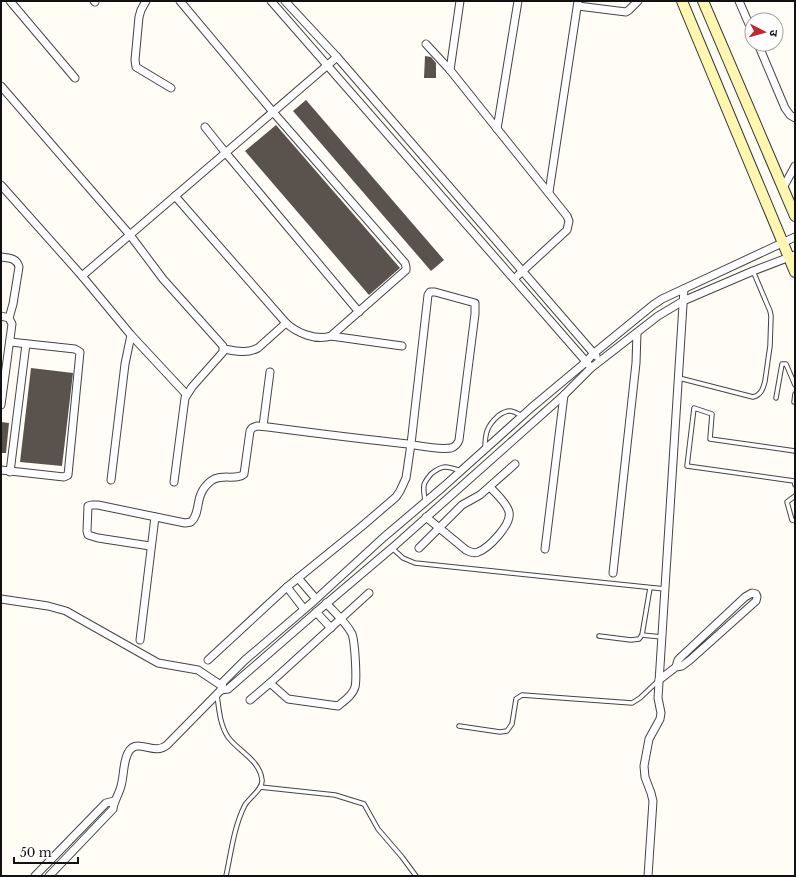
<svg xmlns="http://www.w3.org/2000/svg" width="796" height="877" font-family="'Libre Baskerville','Noto Sans Devanagari',serif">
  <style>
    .building { fill: #5a524d }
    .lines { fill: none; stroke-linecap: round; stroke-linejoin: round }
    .lane-casing { stroke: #444; stroke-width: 5.5 }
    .street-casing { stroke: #444; stroke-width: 9 }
    .secondary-casing { stroke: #333; stroke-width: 12 }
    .lane { stroke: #fff; stroke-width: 3.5 }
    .street { stroke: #fff; stroke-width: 7 }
    .secondary { stroke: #fff6b0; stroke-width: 10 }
  </style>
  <rect width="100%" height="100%" fill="#fffdf5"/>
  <g class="building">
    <path d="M425 56 431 57 436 63V78H424Z"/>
    <path d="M306 100 444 260 431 271 293 111Z"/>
    <path d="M276 125 400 268 369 295 245 151Z"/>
    <path d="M31 368 73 373 62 466 20 462Z"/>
    <path d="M1 422 9 423 6 453H1Z"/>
  </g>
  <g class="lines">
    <g class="lane-casing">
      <g id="lane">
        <path d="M679 378 753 397C761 395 763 389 765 381L770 346 771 316 770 311 753 271"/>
        <path d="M776 398 782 364H786L795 385"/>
        <path d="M794 402 795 394"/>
        <path d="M485 448C485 433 487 426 498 416 502 413 505 411 510 411 514 411 518 414 522 416"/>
        <path d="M795 451 710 439 712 414 694 408 687 466 794 481 795 485"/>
        <path d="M795 496 787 502 792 520 795 521"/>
        <path d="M425 502C425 497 423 491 424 485 425 481 428 478 431 474 443 464 447 466 461 471"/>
        <path d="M392 548 403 558 415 563 665 589"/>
        <path d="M650 588 642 635 662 637"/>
        <path d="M599 636 631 640 639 639 642 635"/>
        <path d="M217 695C219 710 220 725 228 737 238 751 260 760 262 780 263 789 250 797 245 805 234 826 231 853 226 876"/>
        <path d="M459 726 500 732 507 731 512 724 516 699 522 695 632 703 640 698 658 681"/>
        <path d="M260 787 335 795 364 804 378 829 402 857 416 876"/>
      </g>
    </g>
    <g class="street-casing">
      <g id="street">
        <path d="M10 1 75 78"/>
        <path d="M94 1 95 2"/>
        <path d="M146 1 141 10 139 17 135 60 136 67 171 88"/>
        <path d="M271 1 589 365"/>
        <path d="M285 1 337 57 596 356"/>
        <path d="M739 1 752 31"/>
        <path d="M578 6 626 12 629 10 638 1"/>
        <path d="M426 44 450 70 567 216 569 221 567 230 514 279"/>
        <path d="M758 44 785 108 790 115 795 118"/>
        <path d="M450 70 460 1"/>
        <path d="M1 86 130 235 163 279 223 346V352L192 387 185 398 174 482"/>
        <path d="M205 127 225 152 359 312"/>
        <path d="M497 129 518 1"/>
        <path d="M1 185 82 276 131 335 186 394"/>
        <path d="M783 188 795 166"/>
        <path d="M549 192 578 1"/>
        <path d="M175 196 286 323C297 333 316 341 331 336L406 270V267L405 263 273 112 180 1"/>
        <path d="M1 257C9 258 17 258 19 267L13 304 9 318"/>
        <path d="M82 276 337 57"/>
        <path d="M1 316 9 318 12 324 1 405"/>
        <path d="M331 336 402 346"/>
        <path d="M224 349C235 351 247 354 258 348L286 323"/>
        <path d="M263 426 270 372"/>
        <path d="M1 470 64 477 68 475 80 352 75 349 10 342"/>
        <path d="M10 472 26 344"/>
        <path d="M111 480 125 364 131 335"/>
        <path d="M426 517 466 550C470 552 474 554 478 552 489 548 512 524 509 512 507 503 496 494 490 487"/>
        <path d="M150 546 98 538 88 535 87 531 88 506 92 505H98L185 523 191 522C202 512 193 495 211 481 221 473 237 481 244 474L250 431 252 428 257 426 268 427C314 433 361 439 408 444 421 446 438 450 451 448 455 447 458 443 459 440L475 314V303L435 292H430L428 295 411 444 406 478 400 491 396 497 361 527 287 587 208 660"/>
        <path d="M419 548 462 505 480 495 515 464"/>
        <path d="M545 549 564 395"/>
        <path d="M613 573 636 363 637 333"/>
        <path d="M298 578 316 599"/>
        <path d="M287 587 304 609"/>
        <path d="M1 599 48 606 66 611 158 663 198 670 222 686"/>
        <path d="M316 612 331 628"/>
        <path d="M140 640 155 517"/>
        <path d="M659 680 676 667 682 666 690 660 756 601 757 597 756 594 752 593 745 597 682 656 678 660 676 667"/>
        <path d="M270 683 288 699 338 706C344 701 353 695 355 687 357 679 355 642 352 634 346 622 335 613 326 603"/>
        <path d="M221 690 228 689 320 609 392 548 564 395 591 368 658 316 683 301 753 271 795 255"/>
        <path d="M250 700 270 683 369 593"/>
        <path d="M35 876 106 803 114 801"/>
        <path d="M49 876 113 809C114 801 119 794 121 786 124 776 123 762 128 753 130 749 133 746 138 746 148 746 157 753 167 745L221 690 223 682 245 660 314 601 384 537 443 487 531 408 586 362 593 354 653 305 662 299 795 237"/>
        <path d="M648 876 653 801 651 793 645 777 644 766 649 739 660 719 661 713 658 698 684 289"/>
      </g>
    </g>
    <g class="secondary-casing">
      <g id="secondary">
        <path d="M682 1 795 272"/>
        <path d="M703 1 795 216"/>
      </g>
    </g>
    <use href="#lane" class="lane"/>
    <use href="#street" class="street"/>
    <use href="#secondary" class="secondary"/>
  </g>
  <rect width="796" height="877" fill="none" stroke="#111111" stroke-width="4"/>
  <g transform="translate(764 32) rotate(96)"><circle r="19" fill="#ffffff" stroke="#a0a0a0"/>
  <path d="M0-3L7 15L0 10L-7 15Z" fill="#c4262e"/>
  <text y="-6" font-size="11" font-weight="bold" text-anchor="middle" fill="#111111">उ</text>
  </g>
  <path d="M14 857v6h64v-6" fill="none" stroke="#111111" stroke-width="2"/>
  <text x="20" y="857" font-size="12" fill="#111111" stroke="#ffffff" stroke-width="3" paint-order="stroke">50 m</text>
</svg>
